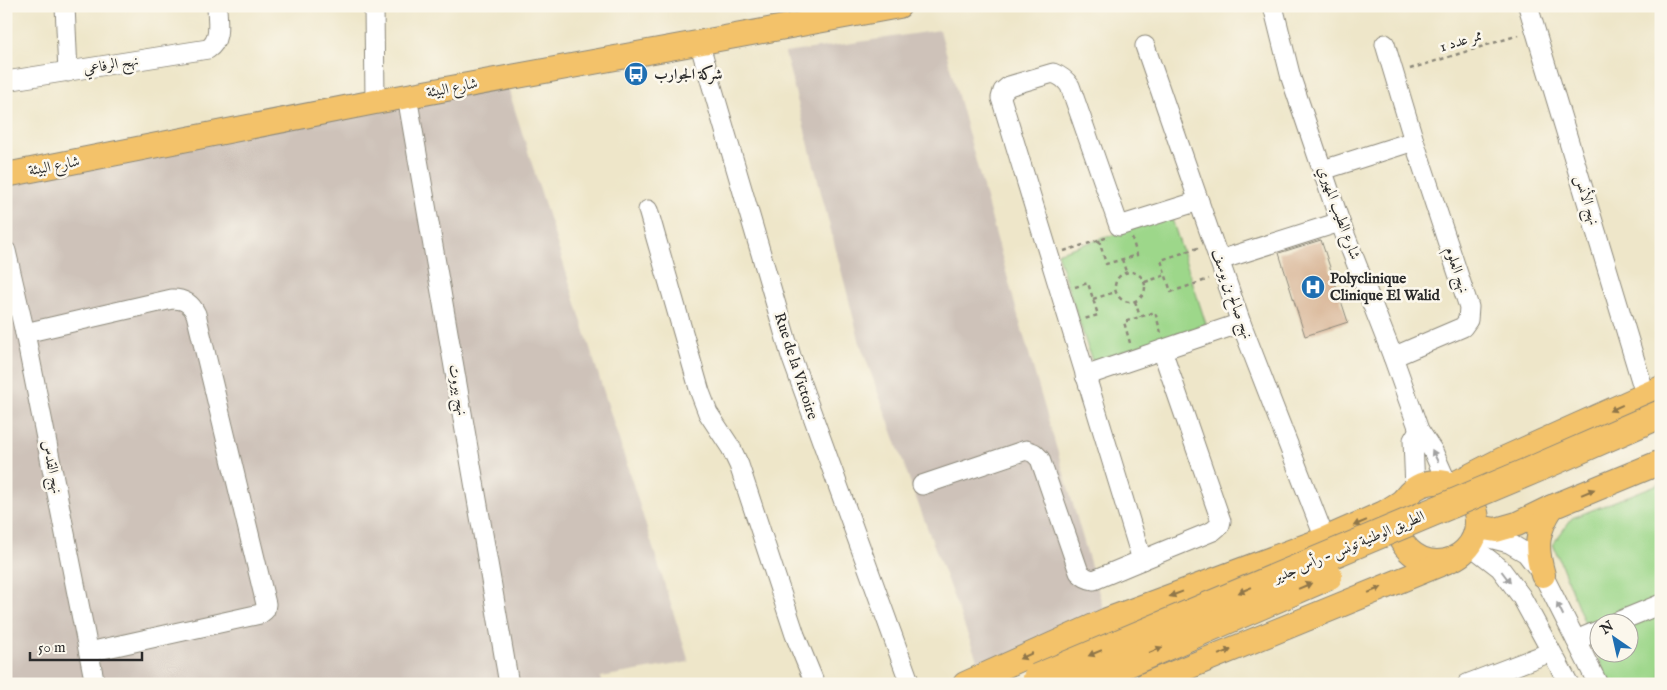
<svg xmlns="http://www.w3.org/2000/svg" width="1667" height="690" font-family="'IM FELL English',Amiri,serif">
  <style>
    .industrial { fill: #cec2b9 }
    .green { fill: #9dd78a; stroke: #64815a; fill-rule: evenodd }
    .building { fill: #d7b293 }
    .lines { fill: none; stroke-linecap: round; stroke-linejoin: round }
    .minor-casing { stroke: #8c887a; stroke-width: 21 }
    .major-casing { stroke: #8c887a; stroke-width: 26 }
    .path { stroke: #8c887a; stroke-width: 2.5; stroke-dasharray: 4 4; stroke-linecap: butt }
    .minor { stroke: #fff; stroke-width: 19 }
    .major { stroke: #f3c26a; stroke-width: 24 }
    .highway-bridge-casing { stroke: #8c887a; stroke-width: 30; stroke-linecap: butt }
    .highway-bridge { stroke: #f3c26a; stroke-width: 28 }
    .oneway { fill: #8f764a }
    .oneway2 { fill: #a0a0a0 }
    .labels { text-anchor: middle; dominant-baseline: central; stroke-width: 5; stroke-linejoin: round; paint-order: stroke }
    .street-label { font-size: 15px; fill: #2b2b2b; stroke: #fbf7ec }
    .poi-label { font-size: 15px; font-weight: bold; fill: #2b2b2b; stroke: #fbf7ec; text-anchor: start }
  </style>
  <rect width="100%" height="100%" fill="#fbf7ec"/>
  <filter id="ink" filterUnits="userSpaceOnUse"><feTurbulence type="fractalNoise" baseFrequency=".02" numOctaves="2"/><feDisplacementMap in="SourceGraphic" scale="10" xChannelSelector="R" yChannelSelector="G"/><feConvolveMatrix kernelMatrix="1 2 1 2 8 2 1 2 1" color-interpolation-filters="sRGB"/></filter>
  <filter id="wash" filterUnits="userSpaceOnUse"><feTurbulence type="fractalNoise" baseFrequency=".0096" numOctaves="4" result="noise"/><feDisplacementMap in="SourceGraphic" scale="20" xChannelSelector="R" yChannelSelector="G"/><feGaussianBlur stdDeviation="1.12" result="paint"/><feColorMatrix in="noise" values="0 0 0 0 0 0 0 0 0 0 0 0 0 0 0 0 0 1.4 0 .05"/><feComposite in="paint" operator="in"/></filter>
  <g filter="url(#wash)">
    <rect width="100%" height="100%" fill="#eee6c9"/>
    <g class="industrial">
      <path d="M940 30 1020 323 1105 614 981 670 919 506 860 343 785 53Z"/>
      <path d="M503 72 689 662 601 677 602 684H6V169Z"/>
    </g>
    <g class="green">
      <path d="M1171 216 1206 324 1092 361 1057 253Z"/>
      <path d="M1661 483V684H1609L1553 544 1572 518ZM1600 622H1630V652H1600Z"/>
    </g>
    <g id="blocks">
      <path class="building" d="M1321 240 1348 322 1305 336 1279 253Z"/>
    </g>
  </g>
  <g filter="url(#ink)">
    <use href="#blocks" fill-opacity="0" stroke="#8c887a" stroke-width="1"/>
    <g class="lines">
      <g class="minor-casing">
        <g id="minor">
          <path d="M65 6 68 72"/>
          <path d="M374 6 375 102"/>
          <path d="M1273 6 1291 78 1340 222 1393 357 1419 430 1433 451 1447 483"/>
          <path d="M1528 6 1645 394"/>
          <path d="M699 42 791 356 910 684"/>
          <path d="M1385 44 1414 141 1469 307 1468 320 1463 327 1393 357"/>
          <path d="M1145 46 1241 323 1325 539"/>
          <path d="M6 81 208 49C222 40 217 21 217 6"/>
          <path d="M407 96 509 684"/>
          <path d="M1323 170 1414 141"/>
          <path d="M648 210 700 392 708 413 731 448 739 465 795 635 815 684"/>
          <path d="M6 251 25 333 95 684"/>
          <path d="M1220 260 1340 222"/>
          <path d="M25 333 172 299C184 299 191 303 196 314L266 604 265 610 260 614 89 652"/>
          <path d="M1162 350 1221 521 1220 525 1213 531 1142 560 1001 98 1003 91 1009 86 1053 73C1061 76 1065 79 1070 86L1119 226 1199 201"/>
          <path d="M1085 376 1241 323"/>
          <path d="M922 485 1026 450 1034 453 1040 459 1079 572C1084 577 1087 579 1094 580L1142 560"/>
          <path d="M1415 489 1413 440 1419 430"/>
          <path d="M1478 535 1509 543 1526 553 1543 575 1598 684"/>
          <path d="M1470 545 1500 568 1521 596 1569 684"/>
          <path d="M1617 622 1661 604"/>
          <path d="M1576 640 1600 630"/>
          <path d="M1467 684 1551 652"/>
        </g>
      </g>
      <g class="major-casing">
        <g id="major">
          <path d="M6 175 375 102 899 6"/>
          <circle cx="1437" cy="522" r="40"/>
          <path d="M1452 485 1503 459 1661 388"/>
          <path d="M1477 527 1496 530 1517 524 1552 507 1661 462"/>
          <path d="M1543 575C1535 547 1536 532 1552 507"/>
          <path d="M965 684 1107 620 1325 539 1384 513 1403 501"/>
          <path d="M1147 684 1448 561"/>
        </g>
      </g>
      <g class="path">
        <path d="M1410 69 1519 35"/>
        <path d="M1099 240 1106 264 1137 255 1132 238"/>
        <path d="M1198 248 1161 260 1171 292 1209 279"/>
        <path d="M1064 251 1109 237"/>
        <path d="M1122 259 1126 272"/>
        <circle cx="1130" cy="287" r="15"/>
        <path d="M1145 282 1166 275"/>
        <path d="M1075 287 1088 283 1098 315 1084 319"/>
        <path d="M1093 299 1115 292"/>
        <path d="M1135 301 1140 317"/>
        <path d="M1130 343 1124 322 1155 312 1161 333"/>
      </g>
      <use href="#minor" class="minor"/>
      <use href="#major" class="major"/>
      <g class="highway-bridge-casing">
        <g id="highway-bridge">
          <path d="M1037 678 1535 469 1661 414"/>
          <path d="M1079 684 1328 576"/>
        </g>
      </g>
      <use href="#highway-bridge" class="highway-bridge"/>
    </g>
    <defs><path id="oneway-solid" d="M-6-.8H1V-3.2L6.5 0L1 3.2V.8H-6Z" transform="scale(1.25)"/></defs>
    <g class="oneway">
      <use href="#oneway-solid" transform="translate(1616 408) rotate(155)"/>
      <use href="#oneway-solid" transform="translate(1588 492) rotate(-23)"/>
      <use href="#oneway-solid" transform="translate(1360 523) rotate(157)"/>
      <use href="#oneway-solid" transform="translate(1305 586) rotate(-23)"/>
      <use href="#oneway-solid" transform="translate(1245 590) rotate(157)"/>
      <use href="#oneway-solid" transform="translate(1375 590) rotate(-22)"/>
      <use href="#oneway-solid" transform="translate(1176 594) rotate(159)"/>
      <use href="#oneway-solid" transform="translate(1156 650) rotate(-23)"/>
      <use href="#oneway-solid" transform="translate(1225 652) rotate(-22)"/>
      <use href="#oneway-solid" transform="translate(1095 653) rotate(157)"/>
      <use href="#oneway-solid" transform="translate(1026 656) rotate(156)"/>
    </g>
    <g class="oneway2">
      <use href="#oneway-solid" transform="translate(1435 456) rotate(-116)"/>
      <use href="#oneway-solid" transform="translate(1506 577) rotate(53)"/>
      <use href="#oneway-solid" transform="translate(1560 609) rotate(-116)"/>
    </g>
  </g>
  <defs>
    <g id="bus-disc" transform="scale(1.25)"><circle r="9.5" fill="#1f6fb2" stroke="#fbf7ec"/><path d="M-5-6H5V4H4V6H2V4H-2V6H-4V4H-5ZM-3.5-4V0h7V-4ZM-3.5 1.2v1.5H-2V1.2ZM2 1.2v1.5H3.5V1.2Z" fill="#fff"/></g>
    <g id="hospital-disc" transform="scale(1.25)"><circle r="9.5" fill="#1f6fb2" stroke="#fbf7ec"/><path d="M-5-5h3v3.5h4V-5h3V5h-3V1.5h-4V5h-3Z" fill="#fff"/></g>
  </defs>
  <g fill-rule="evenodd">
    <use href="#bus-disc" x="636" y="74"/>
    <use href="#hospital-disc" x="1313" y="287"/>
  </g>
  <g class="labels">
    <g class="street-label">
      <text transform="translate(1461 41) rotate(-17)">ممر عدد 1</text>
      <text transform="translate(111 65) rotate(-9)">نهج الرفاعي</text>
      <text transform="translate(452 88) rotate(-11)">شارع البيئة</text>
      <text transform="translate(54 166) rotate(-11)">شارع البيئة</text>
      <text transform="translate(1587 200) rotate(73)">نهج الأنس</text>
      <text transform="translate(1339 213) rotate(70)">شارع الطيب المهيري</text>
      <text transform="translate(1457 270) rotate(72)">نهج العلوم</text>
      <text transform="translate(1232 294) rotate(70)">نهج صالح بن يوسف</text>
      <text transform="translate(796 366) rotate(72)">Rue de la Victoire</text>
      <text transform="translate(458 390) rotate(80)">نهج بيروت</text>
      <text transform="translate(52 467) rotate(79)">نهج القدس</text>
      <text transform="translate(1349 547) rotate(-23)">الطريق الوطنية تونس - رأس جدير</text>
    </g>
    <g class="poi-label">
      <text x="654" y="74">شركة الجوارب</text>
      <text x="1330" y="278">Polyclinique<tspan x="1330" dy="17">Clinique El Walid</tspan></text>
    </g>
  </g>
  <rect width="1667" height="690" fill="none" stroke="#fbf7ec" stroke-width="25"/>
  <g transform="translate(1614 638) rotate(326)"><circle r="24" fill="#fbf7ec" stroke="#a8a59f"/>
  <path d="M0-4L9 19L0 12L-9 19Z" fill="#1f6fb2"/>
  <text y="-8" font-size="14" font-weight="bold" text-anchor="middle" fill="#2b2b2b">N</text>
  </g>
  <path d="M30 652v8h112v-8" fill="none" stroke="#2b2b2b" stroke-width="2.5"/>
  <text x="38" y="652" font-size="15" fill="#2b2b2b" stroke="#fbf7ec" stroke-width="4" paint-order="stroke">50 m</text>
</svg>
